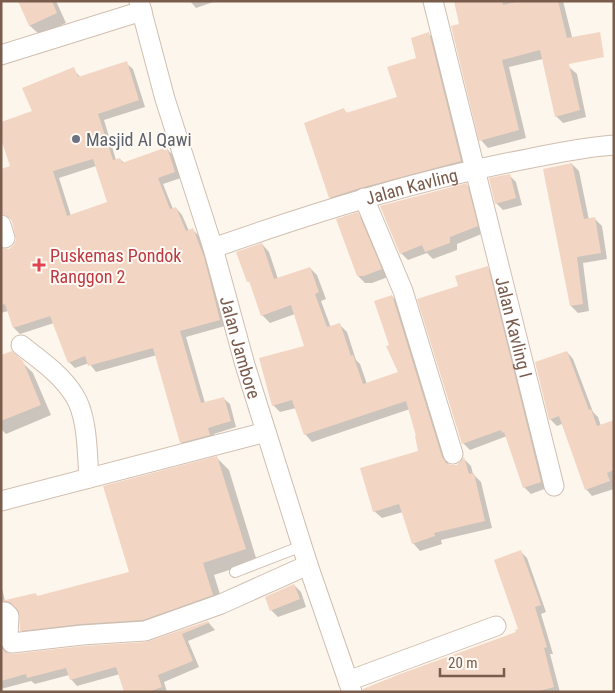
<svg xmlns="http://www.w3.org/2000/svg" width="615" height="693" font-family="'Roboto Condensed',sans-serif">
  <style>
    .shadow { fill: #0003; fill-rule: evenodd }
    .building { fill: #f3d5c3; fill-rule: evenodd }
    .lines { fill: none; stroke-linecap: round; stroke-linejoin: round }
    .service-casing { stroke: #d1beb0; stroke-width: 12 }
    .minor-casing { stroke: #d1beb0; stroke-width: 21 }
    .service { stroke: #fff; stroke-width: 10 }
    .minor { stroke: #fff; stroke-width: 19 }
    .worship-dot { fill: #6b7280; stroke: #fffaf3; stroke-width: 2 }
    .health-dot { fill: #e0444e; stroke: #fffaf3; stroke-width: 2 }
    .labels { text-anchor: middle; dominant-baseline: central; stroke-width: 4; stroke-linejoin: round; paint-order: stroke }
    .worship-label { font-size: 18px; fill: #5b616d; stroke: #fffaf3; text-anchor: start }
    .street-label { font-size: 18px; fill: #7a5c4d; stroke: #fffaf3 }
    .health-label { font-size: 18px; fill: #be3a42; stroke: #fffaf3; text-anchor: start }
  </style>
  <rect width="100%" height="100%" fill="#fdf6ec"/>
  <g class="shadow">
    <path d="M19 1H56L66 23 40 35 30 26Z"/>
    <path d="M190 1H216L196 8Z"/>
    <path d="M455 1H563L576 53 547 58 509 67 526 138 488 148 481 140 461 25Z"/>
    <path d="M429 34 437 42 469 169 338 205 330 197 344 110 348 114 398 98Z"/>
    <path d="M126 63 133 69 145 107 104 120 116 160 120 159 124 163 167 149 173 155 181 178 163 184 173 209 176 208 182 215 189 231 193 230 199 236 210 265 225 326 186 337 205 403 223 398 230 404 236 427 214 434 216 441 188 448 181 442 157 355 96 372 89 363 75 368 69 362 54 323 20 334 14 328 8 311 1 313V249L9 250 14 247 17 241 13 221 3 213 12 167 33 112 73 69 81 78ZM96 166 108 203 71 216 59 178Z"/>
    <path d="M569 67 577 74 586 117 563 123 556 116Z"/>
    <path d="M572 164 579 171 589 220 595 219 602 226 607 259 583 263 589 311 578 313 571 306Z"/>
    <path d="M509 175 516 182 522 205 503 210 496 203Z"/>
    <path d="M467 185 474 192 484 233 457 244V250L433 259 427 253 408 260 401 253Z"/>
    <path d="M358 214 365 221 388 277 372 283H365L358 276Z"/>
    <path d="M262 244 269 252 278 279 310 268 317 275 326 299 321 301 331 328 340 325 347 332 356 360 360 364 367 384 399 373 390 345 392 296 399 304 449 466H457L464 459 471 466 473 474 481 482 492 528 441 540 442 544 420 551 413 543 403 512 382 518 374 511 420 452 410 409 312 442 305 434 296 408 280 412 273 405 305 347 295 314 270 323 262 315 252 284 248 281Z"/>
    <path d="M487 268 494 274 547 488 531 494 524 487 507 436 470 450 463 443 460 287Z"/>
    <path d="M567 352 573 359 593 412 598 417 601 426 614 421V489L592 496 586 489 562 424 557 426 550 419Z"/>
    <path d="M1 356 22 362 33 373 51 415 6 434 1 429Z"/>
    <path d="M217 458 229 470 257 561 214 575 224 607 33 642 21 630V613L1 611V584L5 601 35 594 38 597 131 572Z"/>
    <path d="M521 552 527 558 546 612 541 614 553 654H550L560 692H365L517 632 520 630Z"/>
    <path d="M294 585 301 592 306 607 278 617 271 610Z"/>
    <path d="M208 622 215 630 188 641 199 667 164 682 167 692H125L120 674 77 686 71 679 69 675 35 684 31 681 1 689V628L4 630V649L8 654 13 655 146 643Z"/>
  </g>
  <g class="building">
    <path d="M18 1H52L57 13 29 26Z"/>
    <path d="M454 1H502L503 5 520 1H558L567 38 600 32 604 57 569 64 580 110 555 117 540 50 502 60 519 130 479 141 451 26 459 24Z"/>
    <path d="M429 32 461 161 360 188 329 198 304 123 344 108 346 113 397 97 387 67 416 58 411 38Z"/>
    <path d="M127 61 139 100 98 114 113 160 120 158 122 163 167 147 175 172 158 178 170 209 176 207 186 231 193 228 204 257 220 320 180 331 201 403 224 397 231 421 208 428 210 435 180 443 153 348 88 366 85 356 68 363 50 316 13 328 5 304 1 305V248L9 249 14 245 16 240 12 221 8 216 2 214 1 211V169L10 166 1 139V122L32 111 22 88 74 67 78 77ZM93 159 107 202 67 216 53 171Z"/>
    <path d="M572 163 584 219 595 217 601 253 577 257 583 304 570 306 543 169Z"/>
    <path d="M510 174 516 198 495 204 489 178Z"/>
    <path d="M467 183 478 226 450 237V243L425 252 422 245 400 254 380 206Z"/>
    <path d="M358 212 382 269 364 276H357L336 219Z"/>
    <path d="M262 243 274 279 310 267 319 292 315 294 327 327 340 323 351 356 353 355 363 384 398 372 386 346 389 345 374 301 392 295 442 457 446 463 451 465H457L464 457 469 474 474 473 485 521 434 533 435 536 412 544 399 504 373 512 360 468 418 451 415 436H416L406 401 304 435 292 400 272 406 259 358 304 346 291 305 261 316 249 281 247 282 236 252Z"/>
    <path d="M488 266 541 482 523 488 504 432 502 433 501 430 462 444 417 299 458 286 455 276Z"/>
    <path d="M12 351 23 361 41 405 1 421V355Z"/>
    <path d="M567 351 589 410 591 409 597 426 614 420V470L607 473 610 481 585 490 559 416 549 420 535 362Z"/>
    <path d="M217 456 246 549 203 563 213 595 143 620 81 624 20 631 19 612 10 602 1 601 36 593 37 596 129 572 103 486Z"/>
    <path d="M521 550 541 605 535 607 547 647 544 648 554 687 536 692H363V689L400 674 516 632 515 630 518 629 494 560Z"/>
    <path d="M294 584 300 599 270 611 265 597Z"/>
    <path d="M208 621 209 623 182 634 193 661 158 675 162 687 148 692H124L116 667 70 680 66 668 27 678 26 674 1 681V647L6 653 13 654 83 646 146 642Z"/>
  </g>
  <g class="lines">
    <g class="service-casing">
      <path id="service" d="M235 572 302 546"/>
    </g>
    <g class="minor-casing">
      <g id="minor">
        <path id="s1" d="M139 1 165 99 213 248 245 365 308 565 352 692"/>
        <path id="s2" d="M433 1 554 486"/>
        <path d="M1 55 142 11"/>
        <path d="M364 198 403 291 453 454"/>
        <path d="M1 225 5 238"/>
        <path id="s3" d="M213 248C316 212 420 179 527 159 556 153 585 147 614 145"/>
        <path d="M21 345C40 360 61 374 74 395 88 416 87 454 89 478"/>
        <path d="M1 501 266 432"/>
        <path d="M1 612H5L9 616 8 636 12 643 82 635 145 631 221 604 308 565"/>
        <path d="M348 681 496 626"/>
      </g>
    </g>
    <use href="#service" class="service"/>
    <use href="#minor" class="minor"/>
  </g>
  <circle class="worship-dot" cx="76" cy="139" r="5"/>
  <path class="health-dot" d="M36.5 257.5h5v5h5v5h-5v5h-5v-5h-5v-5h5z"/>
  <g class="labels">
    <g class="worship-label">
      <text x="86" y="139">Masjid Al Qawi</text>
    </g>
    <g class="street-label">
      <text stroke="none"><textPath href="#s3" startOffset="208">Jalan Kavling</textPath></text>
      <text stroke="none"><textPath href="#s2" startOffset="336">Jalan Kavling I</textPath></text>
      <text stroke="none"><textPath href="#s1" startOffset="361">Jalan Jambore</textPath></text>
    </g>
    <g class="health-label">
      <text x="50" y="255">Puskemas Pondok<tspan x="50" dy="21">Ranggon 2</tspan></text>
    </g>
  </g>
  <rect width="615" height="693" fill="none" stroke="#7a5c4d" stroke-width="5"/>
  <path d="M440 668v8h64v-8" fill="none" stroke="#7a5c4d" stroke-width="2.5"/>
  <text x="448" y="668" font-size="15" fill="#7a5c4d" stroke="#fffaf3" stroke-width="4" paint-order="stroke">20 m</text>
</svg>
